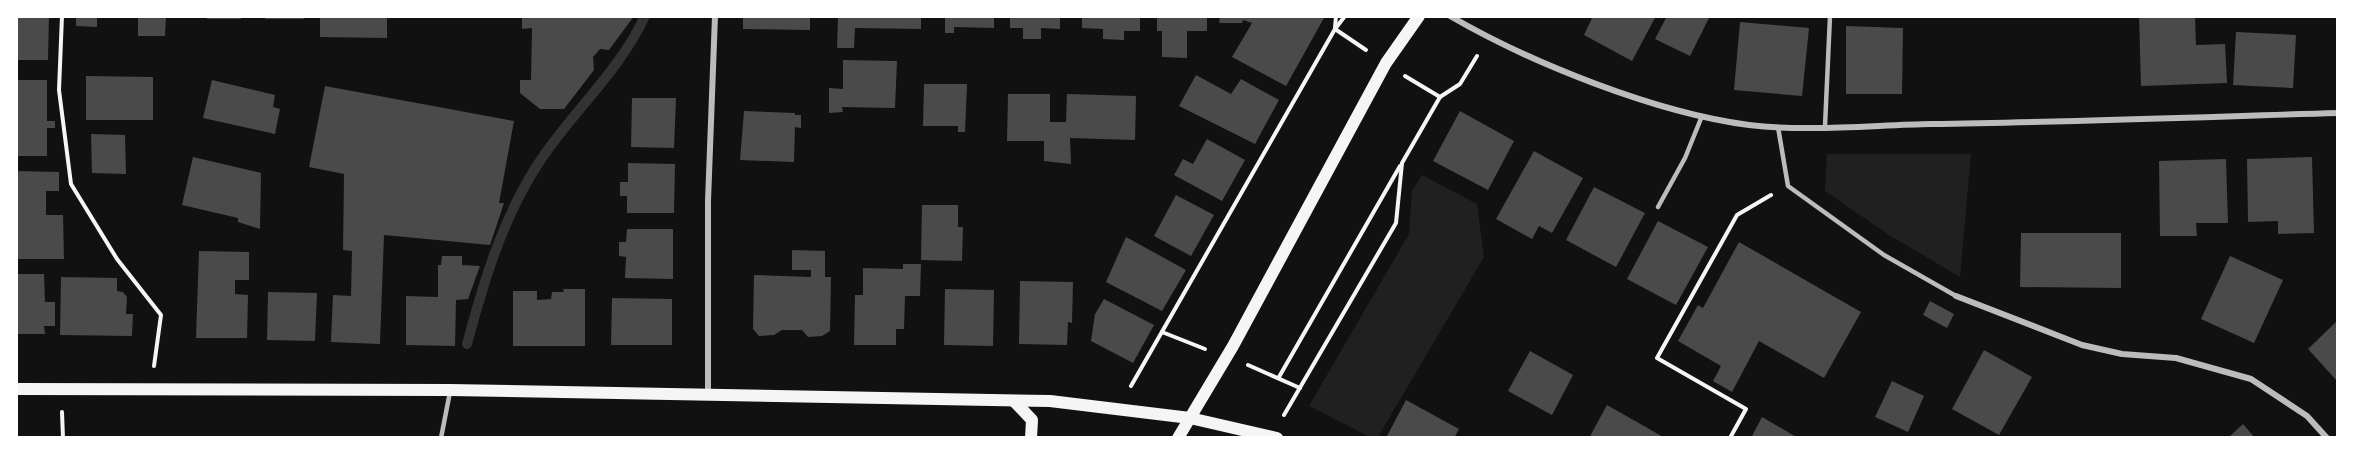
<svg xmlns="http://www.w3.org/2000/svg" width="2354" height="454" font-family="Quicksand,sans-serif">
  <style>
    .green { fill: #202020 }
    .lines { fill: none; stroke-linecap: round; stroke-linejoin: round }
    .stream { stroke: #333; stroke-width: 10 }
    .building { fill: #4a4a4a }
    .path { stroke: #f5f5f5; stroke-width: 4 }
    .service { stroke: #bcbcbc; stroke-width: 4.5 }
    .minor { stroke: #bcbcbc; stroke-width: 6 }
    .secondary { stroke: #f5f5f5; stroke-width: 12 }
  </style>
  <rect width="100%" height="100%" fill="#111"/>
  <g class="green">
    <path d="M1827 154H1971L1960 277 1889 235 1825 191Z"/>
    <path d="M1422 175 1477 204 1484 257 1378 437H1370L1309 406 1409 234 1412 191Z"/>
  </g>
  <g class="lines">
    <path class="stream" d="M467 344C484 281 503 216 540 161 573 111 619 72 645 16"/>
  </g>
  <g class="building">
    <path d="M16 16H49L48 60H16Z"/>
    <path d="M76 16H97V27L76 26Z"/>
    <path d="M138 16H166L165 36H138Z"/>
    <rect x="207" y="16" width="34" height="3"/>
    <rect x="265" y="16" width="39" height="3"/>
    <path d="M320 16H387V38L320 37Z"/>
    <path d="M522 16H634L609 50 600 49 593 57 594 70 564 109H540L520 93V80H531L532 28 522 29Z"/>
    <path d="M743 16H810V30L743 29Z"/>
    <path d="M921 16V29L855 28 854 48H837L838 17Z"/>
    <path d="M945 16H994V28L954 27V33H945Z"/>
    <path d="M1010 16H1060V29L1041 28V39H1023V28H1010Z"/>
    <path d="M1082 16H1140V31H1124V40L1103 39V29L1082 28Z"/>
    <path d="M1157 16H1207V31H1187V58L1162 57V31H1157Z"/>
    <path d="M1220 16H1324V18L1286 86 1232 57 1252 23 1243 20 1242 23H1219Z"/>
    <path d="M1593 16H1656L1632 61 1584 35Z"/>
    <path d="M1667 16H1710L1690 56 1655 39Z"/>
    <path d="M2139 16H2195L2196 45 2225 44 2227 83 2141 86Z"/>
    <path d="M1740 22 1809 28 1802 96 1734 90Z"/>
    <path d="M1846 26 1903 28 1902 94H1846Z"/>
    <path d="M2236 32 2296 35 2293 88 2233 85Z"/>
    <path d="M843 60 897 61 895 108 842 107 843 112 829 113V88L843 89Z"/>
    <path d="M1196 75 1231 94 1241 79 1279 100 1255 144 1179 106Z"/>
    <path d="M86 76 153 77V120H86Z"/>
    <path d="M16 80H47V121H55V128H47V156H16Z"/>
    <path d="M212 80 275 95 273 107 280 109 275 134 203 118Z"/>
    <path d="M924 84H967L965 132H958V126H923Z"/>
    <path d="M325 86 514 121 499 203H504L490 245 384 235 380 344 331 342 333 295 351 296 352 251 343 250 344 174 309 167Z"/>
    <path d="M1008 94H1050V122H1066L1067 94 1136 96 1135 140 1070 138 1071 164 1044 161V141H1007Z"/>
    <path d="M632 98H676L674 148 631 147Z"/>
    <path d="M744 111 795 113V115H801V128L795 127 794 162 740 160Z"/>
    <path d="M1460 111 1514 141 1488 190 1433 161Z"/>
    <path d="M91 134 125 135 126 174 92 173Z"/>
    <path d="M1207 139 1245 160 1222 201 1174 175 1183 159 1193 164Z"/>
    <path d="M1534 151 1583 178 1552 233 1539 226 1532 239 1496 219Z"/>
    <path d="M193 157 261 173 260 229 238 222V218L182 205Z"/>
    <path d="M2312 157 2314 233 2278 234V221L2248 222 2247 159Z"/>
    <path d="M2226 159 2228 223H2196L2197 236H2160L2159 161Z"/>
    <path d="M628 163 675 164 674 213H627V196H620V182H628Z"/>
    <path d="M16 171 59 172V191H46V215H63L64 259H16Z"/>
    <path d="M1594 187 1645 213 1616 267 1566 240Z"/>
    <path d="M1176 195 1214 215 1191 256 1154 236Z"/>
    <path d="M922 205H958V227H963L962 261 921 260Z"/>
    <path d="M1658 221 1708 247 1676 305 1627 279Z"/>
    <path d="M627 229H673V279L625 278 626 257 619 256V242H626Z"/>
    <path d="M2021 233H2121V288L2020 287Z"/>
    <path d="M1126 237 1186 270 1162 311 1106 282Z"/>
    <path d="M1739 242 1861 312 1824 378 1759 341 1732 392 1713 381 1721 366 1678 341 1698 305 1703 308Z"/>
    <path d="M792 250 825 251V277H831L830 331 822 336 808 337 802 330H782L774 335 759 336 753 329 754 275 811 277V270H792Z"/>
    <path d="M199 251 249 252V280H235V294L248 295 247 338H196Z"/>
    <path d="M442 256H462V265L480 266 468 299 456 300 455 346 406 345V296L438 297V265H441Z"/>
    <path d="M2230 256 2283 280 2254 343 2201 319Z"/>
    <path d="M903 264H921L920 296H905L904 329H896V345H854L855 295H863V268L903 269Z"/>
    <path d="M16 274H44L45 302H55V326H44L45 334H16Z"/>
    <path d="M61 277 117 278V291L123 292 127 297 126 314H133L132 336 60 335Z"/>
    <path d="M1020 281 1073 282 1072 323 1068 322 1067 345 1019 344Z"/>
    <path d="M563 289H585V346H513V291H537V300L551 299 552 292H564Z"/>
    <path d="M945 289 994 290 993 346 944 345Z"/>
    <path d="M268 292 317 293 315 341 267 340Z"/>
    <path d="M612 298 672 299V345H611Z"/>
    <path d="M1104 299 1154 325 1133 363 1091 341 1095 314Z"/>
    <path d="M1930 301 1954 314 1947 328 1923 315Z"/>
    <path d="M2337 321V381L2308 349Z"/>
    <path d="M1984 350 2032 377 1999 435 1952 409Z"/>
    <path d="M1530 351 1573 375 1552 415 1508 391Z"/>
    <path d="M1892 381 1924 396 1908 432 1875 417Z"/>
    <path d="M1406 400 1459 429 1454 438H1386Z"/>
    <path d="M1607 405 1665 438H1589Z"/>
    <path d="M1762 417 1798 438H1751Z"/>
    <path d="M2243 424 2255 438H2228Z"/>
  </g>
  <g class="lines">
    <g class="path">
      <path d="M62 16 59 90 71 184 117 259 161 315 154 366"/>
      <path d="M1335 28 1336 16"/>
      <path d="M1335 29 1366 50"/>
      <path d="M1405 76 1440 97"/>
      <path d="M1162 332 1205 349"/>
      <path d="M1248 365 1300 388"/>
      <path d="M1279 377 1400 166"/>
      <path d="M1131 386 1335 29 1345 16"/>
      <path d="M62 412 63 438"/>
      <path d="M1284 415 1396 223 1402 163 1440 97 1460 84 1477 56"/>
      <path d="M1730 438 1746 409 1657 358 1737 215 1771 195"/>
    </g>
    <g class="service">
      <path d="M1825 126 1830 16"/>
      <path d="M1778 127 1788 186 1884 255 1956 296"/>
      <path d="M1658 207 1685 158 1702 116"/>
      <path d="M441 438 450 392"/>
    </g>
    <g class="minor">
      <path d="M1450 16C1531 63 1656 113 1749 125 1805 132 1874 125 1931 124 2067 122 2202 117 2338 113"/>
      <path d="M1956 296 2082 345 2122 354 2176 358 2251 379 2307 416 2327 438"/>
      <path d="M708 395V201L715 16"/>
    </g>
    <g class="secondary">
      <path d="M16 389 450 390 1050 401 1190 418 1277 438"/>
      <path d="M1014 401 1032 420 1031 438"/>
      <path d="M1178 438 1233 346 1386 63 1419 16"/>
    </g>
  </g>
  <rect width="2354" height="454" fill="none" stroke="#ffffff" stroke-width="36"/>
</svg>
